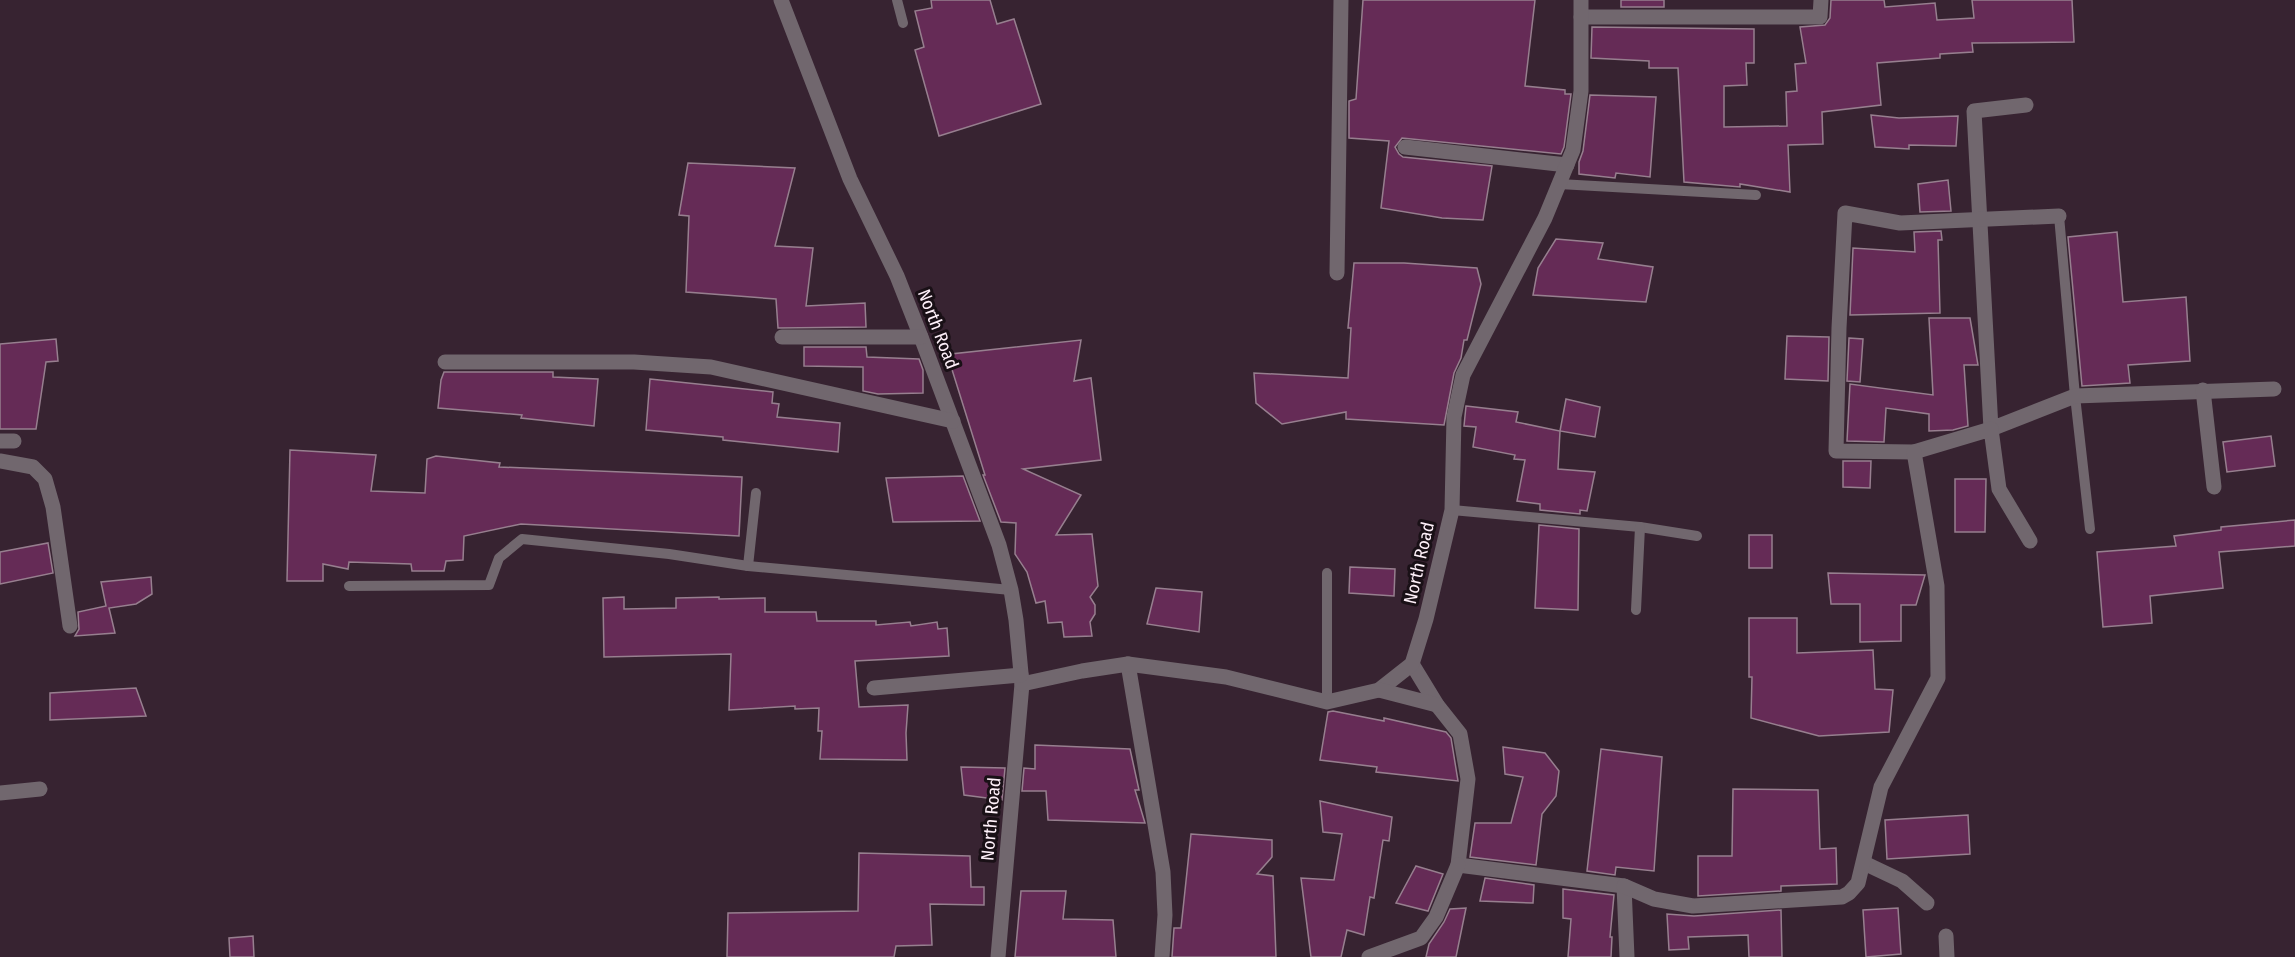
<svg xmlns="http://www.w3.org/2000/svg" width="2295" height="957" font-family="'Fira Sans Condensed',sans-serif">
  <style>
    .building { fill: #652b56; stroke: #977f8f; stroke-width: 1.5 }
    .lines { fill: none; stroke-linecap: round; stroke-linejoin: round }
    .service { stroke: #71676e; stroke-width: 10 }
    .minor { stroke: #71676e; stroke-width: 15 }
    .labels { text-anchor: middle; dominant-baseline: central; stroke-width: 6; stroke-linejoin: round; paint-order: stroke }
    .street-label { font-size: 18px; fill: #fef0f9; stroke: #191016 }
  </style>
  <rect width="100%" height="100%" fill="#372331"/>
  <g class="building">
    <path d="M931 0H990L997 24 1014 19 1041 104 939 136 915 50 924 47 915 11 932 8Z"/>
    <path d="M1363 0H1535L1525 86 1565 90V94H1571L1564 147 1561 154 1402 138 1395 147 1399 154 1403 157 1492 166 1483 220 1442 218 1381 208 1389 141 1349 138V101L1356 99Z"/>
    <rect x="1621" y="0" width="43" height="7"/>
    <path d="M1831 0H1884L1885 7 1935 3 1937 20 1974 18 1972 0H2072L2074 42 1972 43 1973 52 1940 54V58L1877 63 1881 105 1822 112 1823 144 1788 145 1790 192 1740 184V187L1684 182 1678 68H1649V61L1591 58 1592 27 1754 29V63H1746L1747 85 1724 86V127L1787 126 1786 92 1797 91 1795 64 1806 63 1800 27 1825 25 1830 18Z"/>
    <path d="M1590 95 1656 97 1650 177 1616 173 1615 178 1579 174V162L1583 151Z"/>
    <path d="M1871 115 1899 118 1958 116 1956 146 1909 145V149L1875 147Z"/>
    <path d="M688 163 795 168 775 246 813 248 806 306 865 303 866 327 778 328 776 299 686 292 689 216 679 215Z"/>
    <path d="M1948 180 1951 211 1920 212 1918 184Z"/>
    <path d="M1941 231 1942 240H1938L1940 313 1850 315 1853 248 1915 252 1914 232Z"/>
    <path d="M2117 232 2123 302 2186 297 2190 361 2128 365 2130 383 2082 386 2068 237Z"/>
    <path d="M1556 239 1603 243 1598 259 1653 267 1646 302 1533 295 1538 268Z"/>
    <path d="M1354 263H1404L1477 268 1481 284 1467 340H1464L1461 358 1454 373 1444 425 1346 419V412L1282 424 1256 403 1254 373 1348 378 1351 328H1348Z"/>
    <path d="M1929 318H1970L1978 365H1964L1968 426 1953 430 1929 431V414L1886 408 1884 442 1847 441 1850 384 1933 395Z"/>
    <path d="M1787 336 1829 337 1828 381 1785 379Z"/>
    <path d="M1849 338 1863 339 1860 382 1847 381Z"/>
    <path d="M56 339 58 361 46 362 36 429H0V344Z"/>
    <path d="M1081 340 1074 381 1091 378 1101 460 1023 469 1081 495 1056 535 1092 534 1098 586 1090 597 1095 605V614L1090 622 1092 636 1064 637 1062 622 1048 623 1045 601 1036 603 1027 572 1015 554 1016 523 1001 522 983 475H985L949 360H953L951 354Z"/>
    <path d="M804 347H866L867 357 919 359 923 370V393L878 394 863 391V367L804 366Z"/>
    <path d="M444 372H553V377L598 379 594 426 521 418 522 415 438 408 441 380Z"/>
    <path d="M650 379 773 392 772 403 779 404 777 417 840 423 838 452 723 440V437L646 430Z"/>
    <path d="M1566 399 1600 407 1595 437 1560 431Z"/>
    <path d="M1466 406 1518 412 1516 422 1560 431 1558 469 1595 472 1587 511 1580 510V514L1540 510V504L1517 501 1525 460 1514 459 1515 455 1473 447 1476 427 1464 426Z"/>
    <path d="M2271 436 2275 466 2227 472 2223 442Z"/>
    <path d="M290 450 376 455 371 491 425 493 427 459 436 456 500 463 499 467 742 477 739 536 521 524 464 536 463 560 446 561 444 571H412L411 564 349 562 348 569 323 564V581H287Z"/>
    <path d="M1843 461H1871L1870 488 1843 487Z"/>
    <path d="M963 476 980 521 893 522 886 478Z"/>
    <path d="M1955 479H1986L1985 532H1955Z"/>
    <path d="M2295 520V546L2219 552 2223 588 2150 596 2152 623 2103 627 2097 552 2176 546 2174 536 2221 530V527Z"/>
    <path d="M1539 525 1579 529 1578 610 1535 608Z"/>
    <rect x="1749" y="535" width="23" height="33"/>
    <path d="M48 543 53 573 0 584V552Z"/>
    <path d="M1350 567 1395 569 1394 596 1349 593Z"/>
    <path d="M1828 573 1925 575 1916 605H1901V641L1860 642V604H1831Z"/>
    <path d="M151 577 152 594 136 604 109 608 115 633 75 636 79 629 78 612 106 606 101 582Z"/>
    <path d="M1156 588 1202 592 1199 632 1147 624Z"/>
    <path d="M624 597V609L676 608V598L719 597V599L765 598V612H816L817 621H876V625L910 622 911 626 937 622 938 629 947 628 949 656 855 661 859 707 908 705 906 733 907 760 820 759 822 731H818L819 708 795 709V706L729 710 731 654 604 657 603 598Z"/>
    <path d="M1749 618H1797V653L1873 650 1875 689 1893 690 1889 732 1819 736 1751 718 1752 677H1749Z"/>
    <path d="M136 688 146 716 50 720V693Z"/>
    <path d="M1333 711 1384 721V718L1446 732 1451 738 1458 781 1376 772 1377 767 1320 760 1328 712Z"/>
    <path d="M1035 745 1130 749 1139 790H1135L1145 823 1048 820 1046 791H1022L1024 768 1035 769Z"/>
    <path d="M1503 747 1545 753 1559 771 1556 796 1542 814 1536 865 1470 857 1475 823H1511L1523 777 1505 774Z"/>
    <path d="M1601 749 1662 757 1654 871 1616 867 1615 875 1587 871Z"/>
    <path d="M961 767 1005 768 1002 800 964 795Z"/>
    <path d="M1733 789 1818 790 1820 849 1836 848 1837 884 1781 886V891L1698 896V856H1732Z"/>
    <path d="M1320 801 1392 817 1389 841 1383 840 1374 898 1370 897 1364 935 1347 930 1341 957H1311L1301 878 1334 880 1342 834 1323 832Z"/>
    <path d="M1968 815 1970 854 1887 859 1885 820Z"/>
    <path d="M1191 834 1272 840V857L1257 874 1273 876 1276 957H1172L1174 928H1181Z"/>
    <path d="M859 853 970 856 971 887H984V905L930 904 932 945 896 946 894 957H727L728 913 858 911Z"/>
    <path d="M1416 866 1443 874 1428 911 1396 903Z"/>
    <path d="M1485 878 1534 885 1533 903 1480 901Z"/>
    <path d="M1563 889 1614 895 1610 937H1612L1611 957H1568L1571 919 1563 918Z"/>
    <path d="M1021 891H1066L1063 919 1113 920 1116 957H1015Z"/>
    <path d="M1466 908 1456 957H1426L1429 944 1444 922 1450 909Z"/>
    <path d="M1898 908 1901 954 1866 957 1863 910Z"/>
    <path d="M1781 910 1782 957H1749L1748 935 1688 937 1689 949 1669 950 1667 914 1694 916Z"/>
    <path d="M253 936 254 957H230L229 938Z"/>
  </g>
  <g class="lines">
    <g class="service">
      <path d="M897 0 903 23"/>
      <path d="M1559 184 1756 195"/>
      <path d="M2059 216 2075 396 2090 529"/>
      <path d="M1452 510 1640 527 1697 536"/>
      <path d="M748 566 756 493"/>
      <path d="M1327 573V702"/>
      <path d="M349 586 489 585 499 558 522 539 669 554 748 566 1011 590"/>
      <path d="M1636 610 1640 527"/>
    </g>
    <g class="minor">
      <path d="M781 0 850 179 897 276 921 337 999 545 1011 590 1016 620 1022 684 998 957"/>
      <path d="M1581 17H1820L1821 0"/>
      <path d="M2026 105 1974 111 1991 429 2075 396 2274 389"/>
      <path d="M1405 147 1567 165"/>
      <path d="M1337 273 1341 0"/>
      <path d="M782 337H921"/>
      <path d="M445 362H634L711 367 953 421"/>
      <path d="M2203 390 2214 487"/>
      <path d="M0 441H14"/>
      <path d="M0 461 33 467 45 479 53 507 70 626"/>
      <path d="M2030 541 1999 489 1991 429 1914 452 1836 451 1839 328 1845 213 1900 223 2059 216"/>
      <path d="M1128 664 1163 872 1165 915 1162 957"/>
      <path d="M1412 664 1437 705 1460 734 1468 779 1458 865 1624 886 1627 957"/>
      <path d="M1022 684 1082 671 1128 664 1226 677 1327 702 1379 690 1412 664 1426 619 1452 510 1454 417 1463 375 1545 218 1573 150 1581 91V0"/>
      <path d="M874 688 1021 675"/>
      <path d="M1379 690 1437 705"/>
      <path d="M0 793 40 789"/>
      <path d="M1864 863 1902 881 1927 903"/>
      <path d="M1624 886 1654 899 1693 906 1842 897 1849 893 1858 883 1881 787 1938 678 1937 586 1914 452"/>
      <path d="M1946 936 1947 957"/>
      <path d="M1369 957 1421 938 1436 917 1458 865"/>
    </g>
  </g>
  <g class="labels">
    <g class="street-label">
      <text transform="translate(938 329) rotate(69)">North Road</text>
      <text transform="translate(1419 563) rotate(-77)">North Road</text>
      <text transform="translate(991 819) rotate(-85)">North Road</text>
    </g>
  </g>
</svg>
